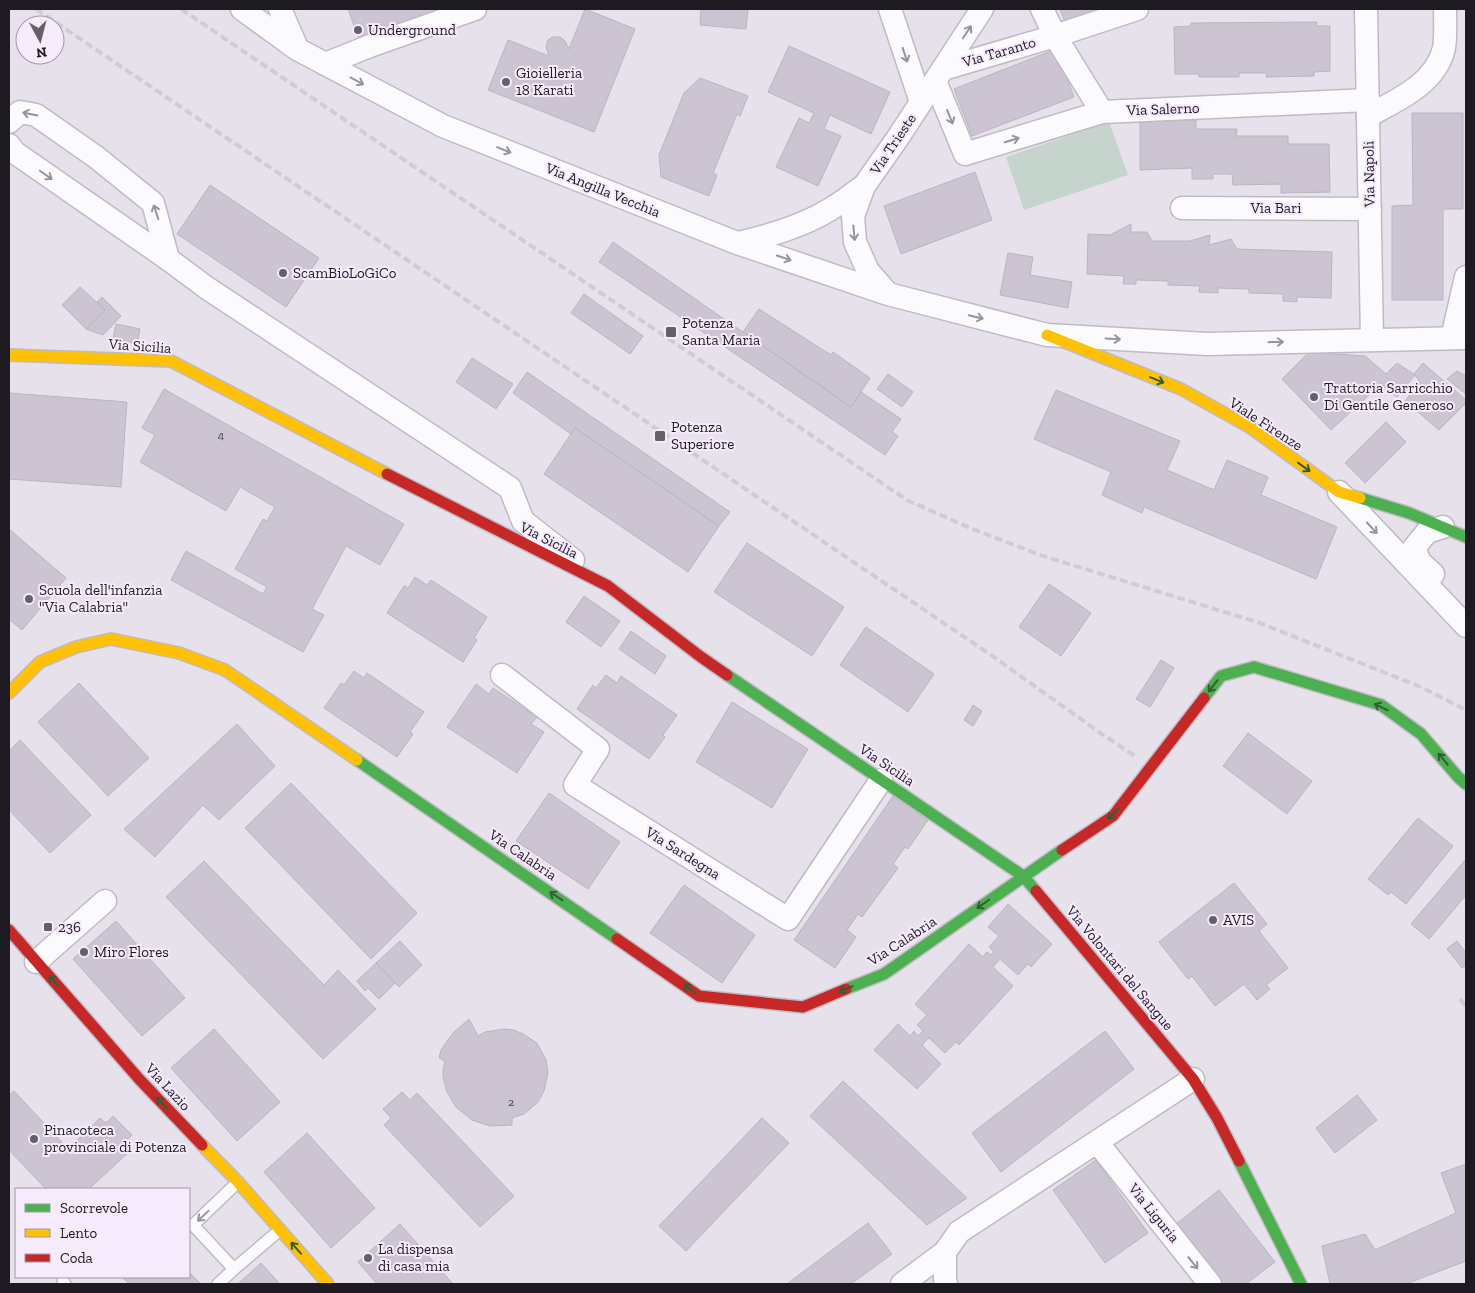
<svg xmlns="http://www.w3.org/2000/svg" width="1475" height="1293" font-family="'Zilla Slab',serif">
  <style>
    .green { fill: #c5d4cd }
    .building { fill: #ccc4d2; stroke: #b9b5bd }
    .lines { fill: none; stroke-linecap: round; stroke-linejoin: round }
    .lane-casing { stroke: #c0bbc3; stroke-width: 14 }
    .street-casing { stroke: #c0bbc3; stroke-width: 25 }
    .fast-casing { stroke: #c0bbc3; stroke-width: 14 }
    .slow-casing { stroke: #c0bbc3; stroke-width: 14 }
    .jam-casing { stroke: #c0bbc3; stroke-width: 14 }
    .lane { stroke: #fbfafc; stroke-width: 11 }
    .street { stroke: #fbfafc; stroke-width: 22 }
    .fast { stroke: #4caf50; stroke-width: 11 }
    .slow { stroke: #ffc107; stroke-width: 11 }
    .jam { stroke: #c62828; stroke-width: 11 }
    .rail { stroke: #cecdcf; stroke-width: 4; stroke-dasharray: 8 4; stroke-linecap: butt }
    .oneway { stroke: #989599 }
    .oneway2 { stroke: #335d36 }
    .poi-dot { fill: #646068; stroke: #f6eafd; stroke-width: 2 }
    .labels { text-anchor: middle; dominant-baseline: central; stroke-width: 4; stroke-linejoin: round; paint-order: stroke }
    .number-label { font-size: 12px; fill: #4a444d }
    .poi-label { font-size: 15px; fill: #1e1a21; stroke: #f6eafd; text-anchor: start }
    .street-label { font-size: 15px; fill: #1e1a21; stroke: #f6eafd }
  </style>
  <rect width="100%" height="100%" fill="#e7e1ec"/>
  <path class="green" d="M1109 122 1128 175 1024 210 1006 157Z"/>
  <g class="building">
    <path d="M348 9H452L360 42Z"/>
    <path d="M585 9 635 29 594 132 488 90 508 40 549 56 546 47 548 40 553 37H560L565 41 569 49Z"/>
    <path d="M701 9H748L746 29 700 25Z"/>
    <path d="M1060 9H1100L1065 22Z"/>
    <path d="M1317 22 1316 26H1330V71L1314 72V76L1266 77 1267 73H1239V77H1199V74H1175L1174 27 1190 26 1191 23Z"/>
    <path d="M789 46 890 92 871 134 830 115 824 129 841 136 818 186 776 167 799 118 809 123 814 113 768 92Z"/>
    <path d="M1056 49 1074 97 972 136 954 89Z"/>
    <path d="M700 78 748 96 740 116 737 114 713 173 717 175 709 196 661 177 659 155 684 93Z"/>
    <path d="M1412 113H1463V209H1443V300H1392V206L1413 205Z"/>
    <path d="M1196 120V129H1237L1236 136H1288V144H1329L1330 192 1281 193V184L1233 185 1232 174H1213V179H1192V168L1140 170V121Z"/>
    <path d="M975 172 992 220 901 254 884 206Z"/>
    <path d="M210 185 319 258 286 307 177 234Z"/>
    <path d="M1131 224V232H1147L1152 241H1190L1210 235 1209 245 1231 239 1237 249 1332 252 1331 298 1297 297V302L1283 301V294L1249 293V289L1218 288V293L1199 292 1200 286 1168 285V281L1136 280V284H1123L1124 276 1087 274 1088 234 1110 235Z"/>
    <path d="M613 242 851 407 861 392 901 419 892 432 898 436 885 455 599 262Z"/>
    <path d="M1008 253 1033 257 1030 275 1072 282 1068 308 1000 295Z"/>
    <path d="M80 287 105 310 86 329 62 305Z"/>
    <path d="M584 294 643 336 630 354 571 313Z"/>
    <path d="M102 297 121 316 103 335 86 329 105 310 97 302Z"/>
    <path d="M759 309 831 355 833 352 870 378 851 407 743 332Z"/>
    <path d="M116 324 140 329 137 344 113 339Z"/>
    <path d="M1309 352 1365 356 1386 374 1397 363 1415 375 1397 397 1381 384 1331 430 1282 379Z"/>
    <path d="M472 358 513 384 496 409 456 382Z"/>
    <path d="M1423 363 1466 400V403L1439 430 1405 401 1420 382 1414 374Z"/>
    <path d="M1457 371 1466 376V394L1447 379Z"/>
    <path d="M527 372 730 512 719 526 575 428 571 434 513 393Z"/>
    <path d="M888 374 913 392 902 407 877 389Z"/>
    <path d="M164 389 404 524 380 565 346 546 312 609 324 615 303 652 171 580 186 551 263 594 267 587 235 569 263 519 267 521 275 507 240 487 226 511 140 462 155 435 142 428Z"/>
    <path d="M1056 390 1180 441 1167 470 1214 490 1227 460 1268 477 1261 495 1337 527 1316 579 1144 507 1142 513 1102 495 1111 472 1034 439Z"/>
    <path d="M9 393 127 402 121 487 9 479Z"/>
    <path d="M1386 422 1406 442 1365 483 1345 463Z"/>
    <path d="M575 428 719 526 688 572 544 474Z"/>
    <path d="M9 529 66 578 22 630 9 619Z"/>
    <path d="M747 543 844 607 812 656 714 592Z"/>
    <path d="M415 577 427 585 431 580 487 617 474 638 477 640 463 662 387 613 404 586 408 588Z"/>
    <path d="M1049 584 1091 613 1061 656 1019 627Z"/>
    <path d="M584 596 620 621 601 647 566 622Z"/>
    <path d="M866 627 934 674 908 712 840 665Z"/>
    <path d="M631 631 666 656 655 674 619 649Z"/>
    <path d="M1161 660 1174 668 1150 707 1136 699Z"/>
    <path d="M354 671 364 678 367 673 424 712 410 732 413 734 397 757 324 708 341 683 344 685Z"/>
    <path d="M606 675 617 683 621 676 677 715 663 735 665 737 649 759 577 709 593 685 596 688Z"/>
    <path d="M79 683 149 758 108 796 38 722Z"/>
    <path d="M476 684 489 694 493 688 537 717 531 724 544 732 517 773 447 727Z"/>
    <path d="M732 702 808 749 772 808 696 762Z"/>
    <path d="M973 705 982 711 973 726 964 720Z"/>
    <path d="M237 724 275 766 219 820 203 805 155 857 124 829Z"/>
    <path d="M1248 733 1312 781 1287 814 1223 766Z"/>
    <path d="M20 740 91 815 50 853 9 810V751Z"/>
    <path d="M291 783 417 913 371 959 245 828Z"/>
    <path d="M549 793 620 842 588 889 516 841Z"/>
    <path d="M893 796 928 820 908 849 905 847 893 864 898 868 862 917 858 914 847 930 856 937 835 968 794 940Z"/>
    <path d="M1418 818 1453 846 1406 904 1391 892 1388 895 1368 879Z"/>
    <path d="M1466 859V895L1429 939 1411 924Z"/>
    <path d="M204 861 324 985 338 970 376 1009 323 1059 166 897Z"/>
    <path d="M1234 883 1267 924 1259 931 1288 968 1266 985 1270 989 1257 1000 1244 984 1215 1006 1192 976 1188 979 1159 942Z"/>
    <path d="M684 885 755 935 722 983 650 933Z"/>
    <path d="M1008 904 1052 944 1031 967 1028 964 1018 975 1000 959 993 967 1013 986 959 1045 956 1042 945 1053 929 1038 922 1045 941 1064 917 1089 874 1050 898 1024 910 1036 914 1031 918 1036 923 1031 917 1025 927 1015 915 1004 969 944 983 957 987 952 991 955 994 952 989 947 999 936 988 927Z"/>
    <path d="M116 921 185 998 142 1036 73 959Z"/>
    <path d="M400 941 422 965 399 987 376 963Z"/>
    <path d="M1457 941 1466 953V965L1462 968 1447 949Z"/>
    <path d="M376 963 395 983 379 999 368 988 365 991 357 981Z"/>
    <path d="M469 1019 478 1036 485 1032 504 1029 514 1030 523 1034 537 1043 546 1060 548 1072 544 1091 538 1102 530 1109 524 1114 512 1118V1125L490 1126 472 1120 456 1107 447 1092 443 1077V1070L445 1061 439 1058 441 1050 453 1033Z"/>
    <path d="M214 1029 280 1102 237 1141 171 1068Z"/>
    <path d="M1105 1031 1134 1069 1001 1172 972 1133Z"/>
    <path d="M843 1081 967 1198 927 1225 810 1116Z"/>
    <path d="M14 1091 68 1149 100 1118 106 1123 113 1116 132 1135 124 1143 131 1150 89 1189H46L9 1150V1095Z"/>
    <path d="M402 1092 410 1100 417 1093 514 1196 480 1227 384 1125 391 1118 383 1109Z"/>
    <path d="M1357 1095 1377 1120 1335 1153 1316 1128Z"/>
    <path d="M762 1118 789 1143 686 1251 659 1226Z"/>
    <path d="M307 1133 375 1208 331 1248 264 1172Z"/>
    <path d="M1096 1160 1148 1233 1105 1263 1053 1190Z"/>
    <path d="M1466 1164V1261L1406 1284H1330L1322 1246 1365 1234 1375 1250 1456 1213 1441 1173Z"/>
    <path d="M1219 1190 1275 1262 1246 1284H1223L1176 1224Z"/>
    <path d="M868 1223 892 1254 851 1284H787Z"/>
    <path d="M400 1224 453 1284H377L358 1262Z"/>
    <path d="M261 1263 280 1284H238L240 1282Z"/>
    <path d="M189 1272 201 1284H129L122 1277H189Z"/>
  </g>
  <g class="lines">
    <g class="lane-casing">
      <g id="lane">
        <path d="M238 1182 193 1225 234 1269 280 1230"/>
        <path d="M63 1281 65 1284"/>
        <path d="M218 1284 234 1269"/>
      </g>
    </g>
    <g class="street-casing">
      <g id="street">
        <path d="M242 9 297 49 443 126 737 243 885 293"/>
        <path d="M280 9 297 48"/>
        <path d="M890 9 921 102"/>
        <path d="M982 9 897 139 864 186 853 216 855 242 868 271 888 294 1047 335 1207 344 1466 338"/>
        <path d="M1366 9 1372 340"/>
        <path d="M325 64 370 46 475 9"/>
        <path d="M943 69 1055 36 1042 9"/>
        <path d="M935 81 965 154 1102 112 1368 100"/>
        <path d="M1102 112 1055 36 1137 9"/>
        <path d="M1368 116C1397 100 1436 84 1444 48 1446 36 1445 21 1445 9"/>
        <path d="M9 122 20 112 36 115 96 157 153 203 168 259"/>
        <path d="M9 145 14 152 168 259 207 288 510 488 523 521 573 560"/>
        <path d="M1182 208 1370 209"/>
        <path d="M738 243C769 236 801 227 829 210 841 203 852 194 864 186"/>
        <path d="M1452 338 1466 277"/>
        <path d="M1339 492 1466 626"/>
        <path d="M1433 574 1420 562 1414 548 1427 532 1443 527"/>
        <path d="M502 675 598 749 575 785 788 919 881 780"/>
        <path d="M36 962 105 901"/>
        <path d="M1097 1142 1210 1284"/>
        <path d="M902 1284 945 1252"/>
        <path d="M946 1284 945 1280V1252L959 1232 1193 1079"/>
      </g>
    </g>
    <g class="fast-casing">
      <g id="fast">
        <path d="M1360 498 1409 513 1466 537"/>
        <path d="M727 675 1023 876 1036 891"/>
        <path d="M1204 698 1221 676 1254 667 1381 705 1421 734 1458 777 1466 784"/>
        <path d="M357 760 617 939"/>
        <path d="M846 989 884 974 1062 850"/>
        <path d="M1239 1161 1301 1284"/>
      </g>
    </g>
    <g class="slow-casing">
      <g id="slow">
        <path d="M1047 335 1181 389 1251 428 1339 492 1360 498"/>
        <path d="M9 355 171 361 387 474"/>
        <path d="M9 693 40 662 76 647 111 639 179 653 225 670 357 760"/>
        <path d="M202 1145 238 1182 328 1284"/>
      </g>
    </g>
    <g class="jam-casing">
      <g id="jam">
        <path d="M387 474 608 586 701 657 727 675"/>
        <path d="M1062 850 1113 816 1204 698"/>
        <path d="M1036 891 1193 1079 1217 1118 1239 1161"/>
        <path d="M9 930 140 1080 202 1145"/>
        <path d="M617 939 699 996 803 1007 846 989"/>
      </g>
    </g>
    <use href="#lane" class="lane"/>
    <use href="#street" class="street"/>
    <use href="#fast" class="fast"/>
    <use href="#slow" class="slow"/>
    <use href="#jam" class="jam"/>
    <g class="rail">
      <path d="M36 9 991 655 1096 730 1135 756"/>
      <path d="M181 9 907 500 970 528 1043 556 1257 622 1421 687 1466 710"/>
      <path d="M1460 999 1466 1006"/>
    </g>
  </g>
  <defs><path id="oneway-shaft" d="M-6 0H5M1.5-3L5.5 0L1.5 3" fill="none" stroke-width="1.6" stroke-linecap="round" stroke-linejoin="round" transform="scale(1.25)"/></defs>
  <g class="oneway">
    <use href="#oneway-shaft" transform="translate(967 32) rotate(-56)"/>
    <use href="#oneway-shaft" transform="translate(905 55) rotate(72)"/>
    <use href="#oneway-shaft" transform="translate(357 81) rotate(28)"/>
    <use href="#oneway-shaft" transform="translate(30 114) rotate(-168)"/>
    <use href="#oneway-shaft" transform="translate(950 117) rotate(68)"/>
    <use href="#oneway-shaft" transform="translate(1012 140) rotate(-17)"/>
    <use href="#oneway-shaft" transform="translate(504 150) rotate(22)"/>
    <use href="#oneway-shaft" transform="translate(46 175) rotate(35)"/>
    <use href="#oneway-shaft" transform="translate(156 212) rotate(-108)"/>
    <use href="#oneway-shaft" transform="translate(854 233) rotate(85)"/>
    <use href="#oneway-shaft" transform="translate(784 258) rotate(19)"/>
    <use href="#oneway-shaft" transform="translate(976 317) rotate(14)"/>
    <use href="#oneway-shaft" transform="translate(1113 339) rotate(3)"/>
    <use href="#oneway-shaft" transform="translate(1276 342) rotate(-1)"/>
    <use href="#oneway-shaft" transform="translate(1372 528) rotate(47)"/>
    <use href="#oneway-shaft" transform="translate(203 1216) rotate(137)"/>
    <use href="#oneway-shaft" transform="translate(1193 1263) rotate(51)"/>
  </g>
  <g class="oneway2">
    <use href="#oneway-shaft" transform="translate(1157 380) rotate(22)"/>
    <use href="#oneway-shaft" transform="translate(1304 467) rotate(36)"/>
    <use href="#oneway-shaft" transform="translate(1213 686) rotate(128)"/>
    <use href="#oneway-shaft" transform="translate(1381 707) rotate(-153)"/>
    <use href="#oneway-shaft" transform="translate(1443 759) rotate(-130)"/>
    <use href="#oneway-shaft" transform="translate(1113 814) rotate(135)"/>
    <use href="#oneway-shaft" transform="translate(556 896) rotate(-146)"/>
    <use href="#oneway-shaft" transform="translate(983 904) rotate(145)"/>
    <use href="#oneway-shaft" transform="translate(54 981) rotate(-132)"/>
    <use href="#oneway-shaft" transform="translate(690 989) rotate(-145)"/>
    <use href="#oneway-shaft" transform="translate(846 989) rotate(157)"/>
    <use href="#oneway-shaft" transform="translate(162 1103) rotate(-134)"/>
    <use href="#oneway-shaft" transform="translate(296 1248) rotate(-131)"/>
  </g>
  <g class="poi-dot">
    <circle cx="358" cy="30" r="5"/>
    <circle cx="506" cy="82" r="5"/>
    <circle cx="283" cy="273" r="5"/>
    <rect x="665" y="326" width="12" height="12" rx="2.5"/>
    <circle cx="1314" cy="397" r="5"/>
    <rect x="654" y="430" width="12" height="12" rx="2.5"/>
    <circle cx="29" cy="599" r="5"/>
    <circle cx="1213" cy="920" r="5"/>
    <rect x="43" y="922" width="10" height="10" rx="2.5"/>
    <circle cx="84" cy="952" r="5"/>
    <circle cx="34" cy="1139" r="5"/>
    <circle cx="368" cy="1258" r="5"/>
  </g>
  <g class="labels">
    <g class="number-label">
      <text x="221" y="435">4</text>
      <text x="511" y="1102">2</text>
    </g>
    <g class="poi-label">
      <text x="368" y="30">Underground</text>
      <text x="516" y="73">Gioielleria<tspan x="516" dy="17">18 Karati</tspan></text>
      <text x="293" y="273">ScamBioLoGiCo</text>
      <text x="682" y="323">Potenza<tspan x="682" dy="17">Santa Maria</tspan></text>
      <text x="1324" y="388">Trattoria Sarricchio<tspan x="1324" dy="17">Di Gentile Generoso</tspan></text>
      <text x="671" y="427">Potenza<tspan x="671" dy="17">Superiore</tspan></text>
      <text x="39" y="590">Scuola dell'infanzia<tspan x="39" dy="17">"Via Calabria"</tspan></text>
      <text x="1223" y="920">AVIS</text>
      <text x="58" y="927">236</text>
      <text x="94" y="952">Miro Flores</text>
      <text x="44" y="1130">Pinacoteca<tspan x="44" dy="17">provinciale di Potenza</tspan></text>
      <text x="378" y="1249">La dispensa<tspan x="378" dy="17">di casa mia</tspan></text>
    </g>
    <g class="street-label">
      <text transform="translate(999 52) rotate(-16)">Via Taranto</text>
      <text transform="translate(1163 109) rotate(-2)">Via Salerno</text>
      <text transform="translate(893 144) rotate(-56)">Via Trieste</text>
      <text transform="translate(1369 174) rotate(-91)">Via Napoli</text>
      <text transform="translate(603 190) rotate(22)">Via Angilla Vecchia</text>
      <text x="1276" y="208">Via Bari</text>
      <text transform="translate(140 346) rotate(4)">Via Sicilia</text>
      <text transform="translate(1266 424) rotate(33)">Viale Firenze</text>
      <text transform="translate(549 540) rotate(27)">Via Sicilia</text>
      <text transform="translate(887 765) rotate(34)">Via Sicilia</text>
      <text transform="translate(683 853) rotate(32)">Via Sardegna</text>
      <text transform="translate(523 855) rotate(34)">Via Calabria</text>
      <text transform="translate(902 941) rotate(-33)">Via Calabria</text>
      <text transform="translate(1120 968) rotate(50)">Via Volontari del Sangue</text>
      <text transform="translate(168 1087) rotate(47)">Via Lazio</text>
      <text transform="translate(1154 1213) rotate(51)">Via Liguria</text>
    </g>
  </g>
  <rect width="1475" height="1293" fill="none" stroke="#1e1a21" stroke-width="20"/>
  <rect x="15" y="1188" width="175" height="90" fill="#f6eafd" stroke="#a097a5"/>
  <rect x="25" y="1204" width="25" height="8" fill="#4caf50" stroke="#a097a5"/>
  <text x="60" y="1213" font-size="15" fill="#1e1a21">Scorrevole</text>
  <rect x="25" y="1229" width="25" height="8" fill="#ffc107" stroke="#a097a5"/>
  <text x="60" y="1238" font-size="15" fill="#1e1a21">Lento</text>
  <rect x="25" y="1254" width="25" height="8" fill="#c62828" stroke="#a097a5"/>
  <text x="60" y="1263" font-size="15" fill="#1e1a21">Coda</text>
  <g transform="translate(40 40) rotate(173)"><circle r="24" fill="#f6eafd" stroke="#a097a5"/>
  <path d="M0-4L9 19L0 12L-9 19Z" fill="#646068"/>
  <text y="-8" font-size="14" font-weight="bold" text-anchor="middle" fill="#1e1a21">N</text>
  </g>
</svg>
